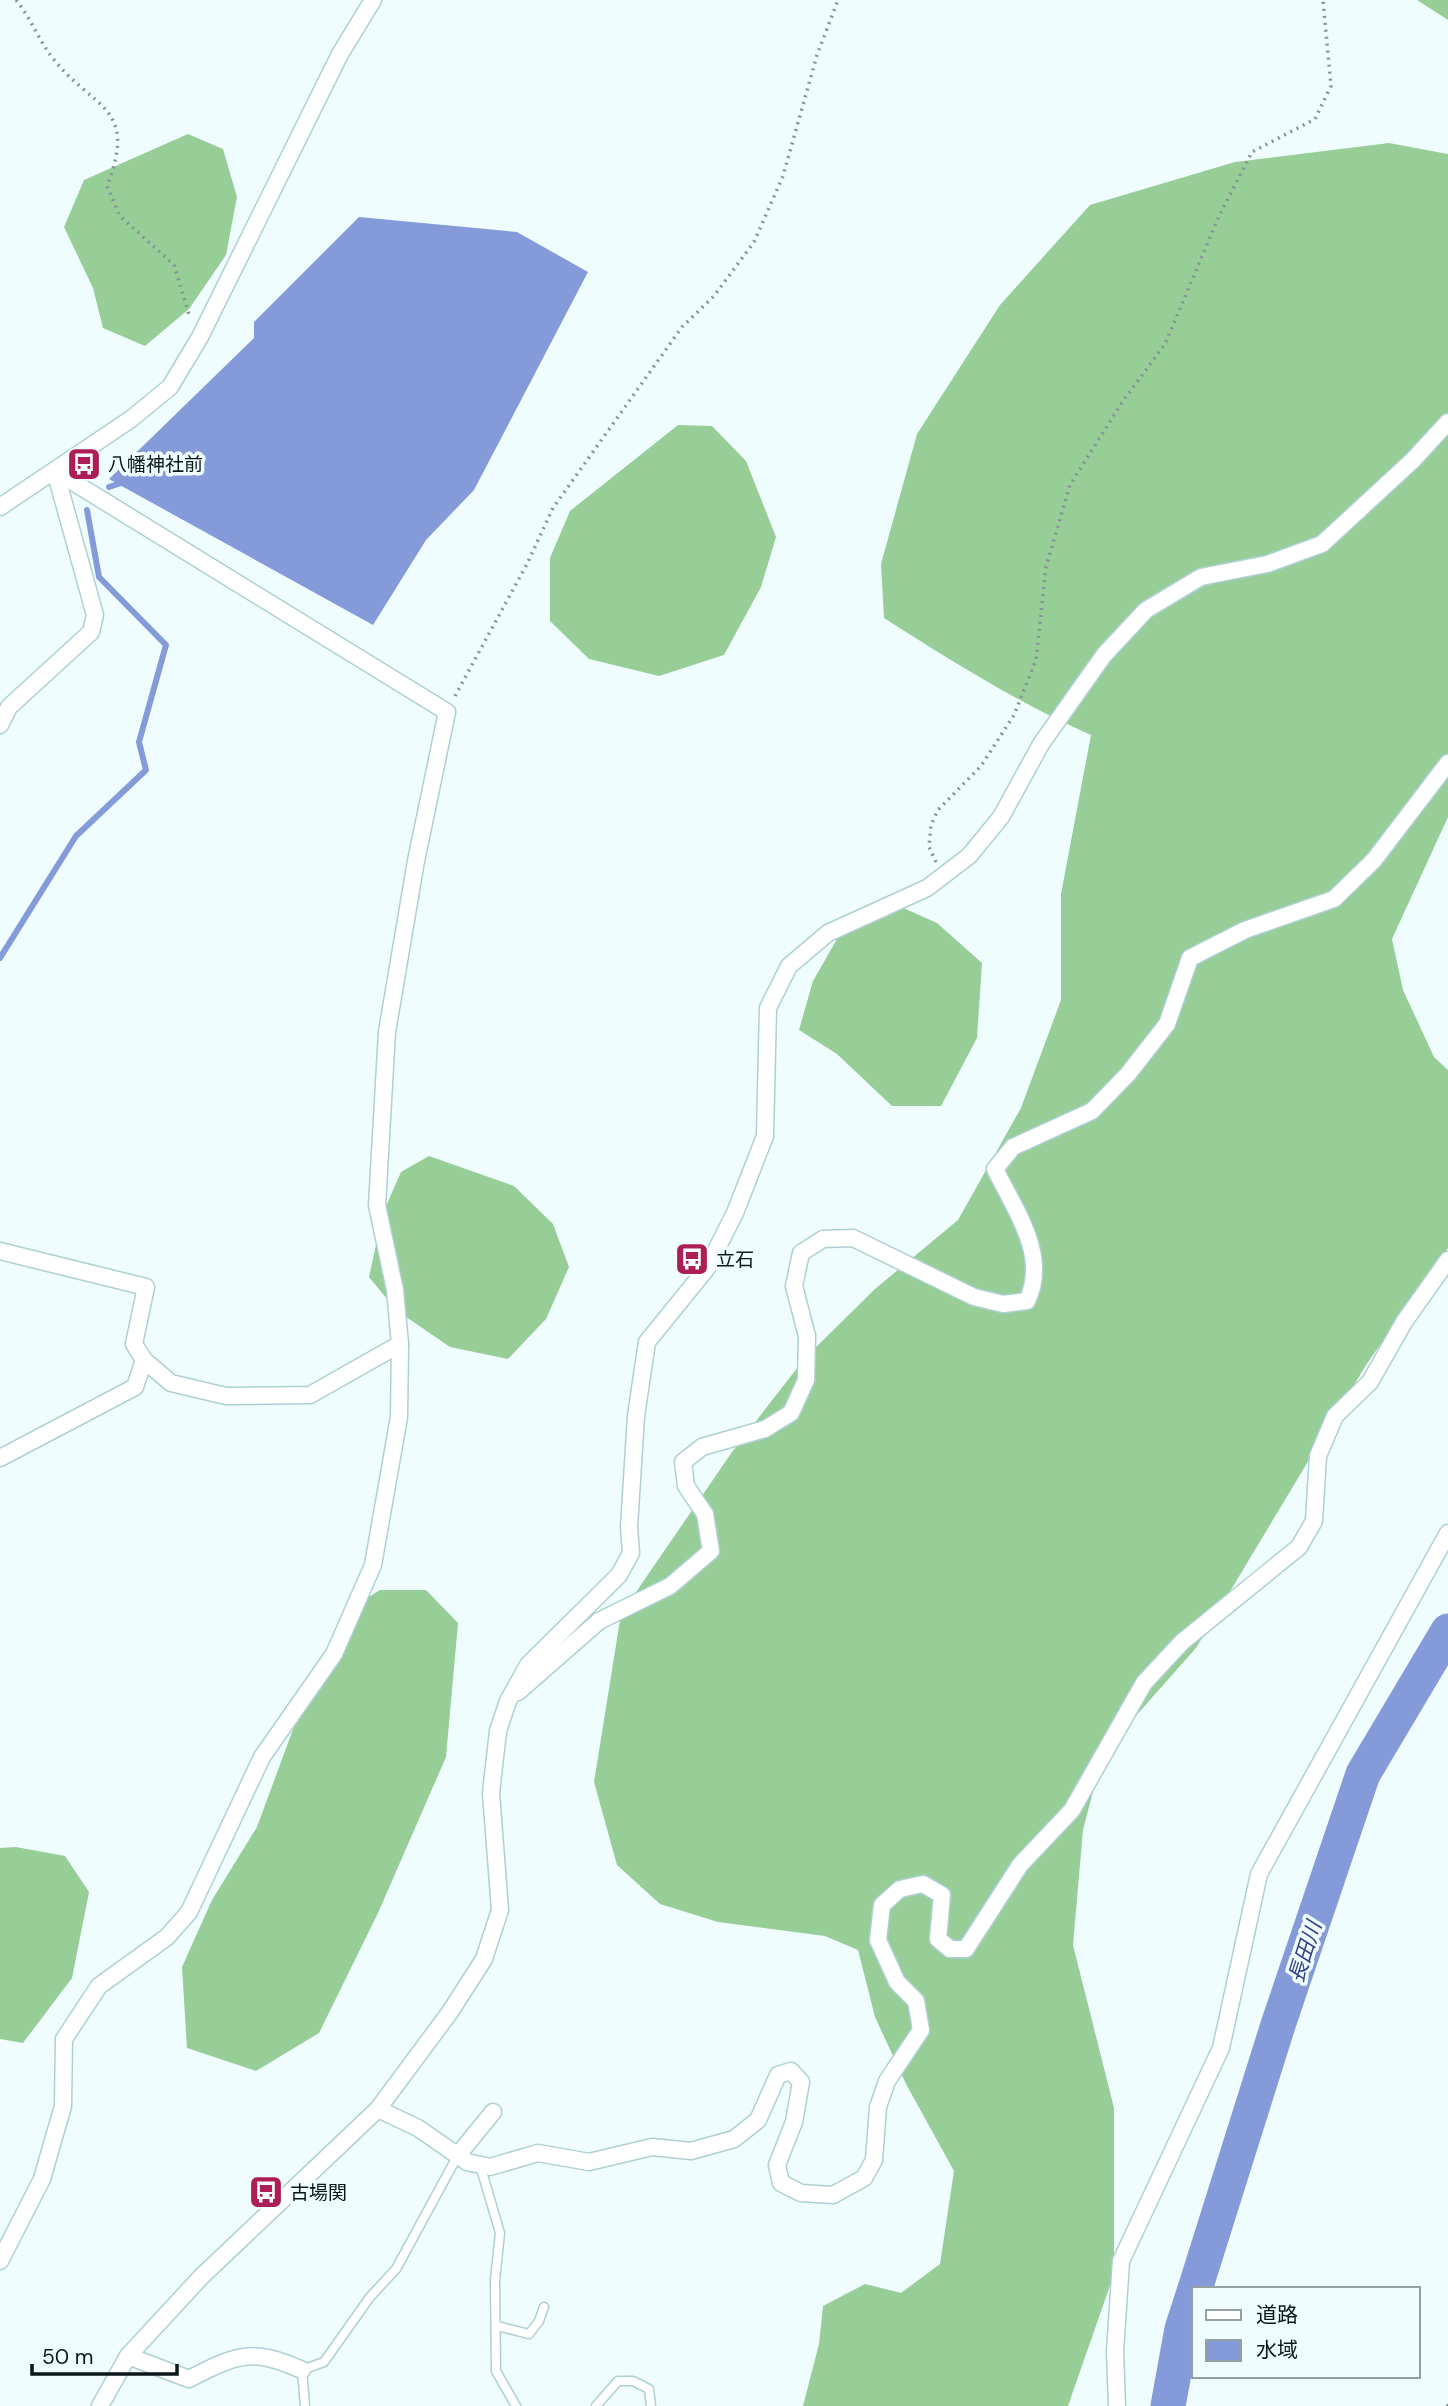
<svg xmlns="http://www.w3.org/2000/svg" width="1448" height="2406" font-family="'DM Sans','Noto Sans JP',sans-serif">
  <style>
    .forest { fill: #97cd96 }
    .water { fill: #859ad8 }
    .lines { fill: none; stroke-linecap: round; stroke-linejoin: round }
    .stream { stroke: #859ad8; stroke-width: 6 }
    .river { stroke: #859ad8; stroke-width: 35 }
    .service-casing { stroke: #aed0d4; stroke-width: 11 }
    .minor-casing { stroke: #aed0d4; stroke-width: 19 }
    .path { stroke: #869496; stroke-width: 3.5; stroke-dasharray: 2 5; stroke-linecap: butt }
    .service { stroke: #fff; stroke-width: 8 }
    .minor { stroke: #fff; stroke-width: 16 }
    .labels { text-anchor: middle; dominant-baseline: central; stroke-width: 7; stroke-linejoin: round; paint-order: stroke }
    .poi-label { font-size: 19px; fill: #0b1719; stroke: #effdff; text-anchor: start }
    .water-label { font-size: 21px; font-style: italic; fill: #2f418b; stroke: #effdff }
  </style>
  <rect width="100%" height="100%" fill="#effdff"/>
  <g class="forest">
    <path d="M1417 0H1448V21V20Z"/>
    <path d="M188 134 223 149 237 197 226 255 189 309 145 346 103 328 93 288 64 227 84 180Z"/>
    <path d="M1389 143 1448 154V817L1392 939 1403 990 1434 1057 1448 1070V1248L1366 1365 1196 1648 1103 1753 1083 1830 1073 1945 1114 2108V2274L1068 2406H803L819 2344 823 2306 865 2284 901 2293 940 2264 954 2171 906 2084 875 2017 858 1950 825 1936 718 1922 660 1904 617 1865 594 1782 621 1614 732 1452 805 1358 875 1289 958 1220 1021 1108 1061 1000V894L1091 735C1018 703 950 660 884 618L881 564 917 434 1000 305 1090 205 1235 162Z"/>
    <path d="M678 425 712 426 746 461 776 537 761 587 724 655 659 676 589 659 550 621V558L570 511Z"/>
    <path d="M890 902 937 923 982 963 977 1038 941 1106H892L837 1054 799 1030 813 981 845 925Z"/>
    <path d="M429 1156 514 1186 553 1224 569 1267 546 1319 508 1359 450 1347 396 1310 369 1277 383 1213 401 1172Z"/>
    <path d="M380 1590H426L458 1623 446 1757 378 1913 319 2033 256 2071 187 2048 182 1967 212 1900 257 1827 295 1724 343 1613Z"/>
    <path d="M16 1847 65 1856 89 1892 72 1978 23 2043 0 2039V1848Z"/>
  </g>
  <path class="water" d="M359 217 517 232 588 272 474 490 426 540 373 625 109 479 254 338V322Z"/>
  <g class="lines">
    <g class="stream">
      <path d="M109 487 124 482"/>
      <path d="M0 958 76 836 146 770 139 742 166 645 99 577 87 510"/>
    </g>
    <g class="river">
      <path d="M1195 2289 1278 2025 1363 1774 1448 1631"/>
      <path d="M1168 2406 1182 2329 1194 2292"/>
    </g>
    <g class="service-casing">
      <g id="service">
        <path d="M480 2165 500 2233 495 2280 496 2371 516 2406"/>
        <path d="M497 2326 529 2334 539 2321 544 2307"/>
        <path d="M305 2406 302 2370 324 2362 370 2297 396 2269 458 2155"/>
        <path d="M596 2406 618 2381H633L649 2389 651 2406"/>
      </g>
    </g>
    <g class="minor-casing">
      <g id="minor">
        <path d="M0 507 131 419 170 387 200 337 340 54 373 0"/>
        <path d="M0 725 9 707 91 632 95 615 55 471"/>
        <path d="M0 1251 146 1287 134 1344 144 1360 171 1383 226 1396 310 1395 400 1344"/>
        <path d="M0 1458 135 1387 144 1360"/>
        <path d="M518 1692 599 1621 670 1586 711 1551 705 1514 686 1486 683 1462 702 1447 765 1429 791 1413 806 1380 807 1336 794 1286 801 1253 823 1239 853 1238 974 1297 1003 1304 1027 1301C1049 1256 1015 1210 995 1169L1013 1147 1092 1111 1128 1074 1167 1024 1190 958 1245 930 1334 899 1374 860 1448 763"/>
        <path d="M378 2109 418 2128 467 2162 490 2167 538 2153 589 2162 652 2147 691 2151 734 2139 758 2120 778 2075 791 2071 801 2082 794 2122 777 2165 781 2183 801 2193 833 2195 864 2178 874 2160 878 2107 887 2081 921 2030 916 2001 897 1982 878 1940 882 1905 900 1889 923 1884 942 1895 938 1939 950 1949H966L1020 1865 1072 1810 1144 1683 1182 1642 1299 1547 1314 1521 1318 1456 1335 1416 1370 1382 1404 1322 1448 1260"/>
        <path d="M458 2155 493 2112"/>
        <path d="M0 2261 42 2179 63 2106 64 2039 99 1986 167 1937 189 1912 262 1757 334 1654 373 1565 399 1417 400 1344 395 1290 377 1205 387 1032 416 861 447 712 55 471"/>
        <path d="M128 2356 189 2379C236 2355 251 2347 302 2370"/>
        <path d="M100 2406 128 2356 201 2277 378 2109 450 2012 484 1959 500 1910 491 1793 498 1731 508 1701 528 1665 619 1575 631 1553 629 1527 636 1416 647 1342 707 1268 735 1213 765 1136 768 1008 789 966 828 933 927 888 969 856 1001 817 1041 744 1104 655 1146 610 1201 577 1267 564 1322 544 1413 460 1448 422"/>
        <path d="M1117 2406 1115 2352 1121 2261 1221 2048 1259 1874 1448 1533"/>
      </g>
    </g>
    <g class="path">
      <path d="M16 0C30 17 38 38 51 56 92 110 139 104 107 186L120 216 174 265 190 318"/>
      <path d="M455 696 527 564 553 508 682 327 714 296 754 242 783 176 817 55 838 0"/>
      <path d="M936 862 929 847 931 825 938 810 981 766 1014 715 1036 660 1046 567 1070 485 1123 401 1165 344 1219 216 1252 152 1315 119 1331 86 1323 0"/>
      <path d="M1448 2406V2404"/>
    </g>
    <use href="#service" class="service"/>
    <use href="#minor" class="minor"/>
  </g>
  <defs>
    <g id="bus-square" transform="scale(1.75)"><rect x="-9" y="-9" width="18" height="18" rx="4" fill="#ad1e57" stroke="#effdff"/><path d="M-5-6H5V4H4V6H2V4H-2V6H-4V4H-5ZM-3.5-4V0h7V-4ZM-3.5 1.2v1.5H-2V1.2ZM2 1.2v1.5H3.5V1.2Z" fill="#fff"/></g>
  </defs>
  <g fill-rule="evenodd">
    <use href="#bus-square" x="84" y="464"/>
    <use href="#bus-square" x="692" y="1259"/>
    <use href="#bus-square" x="266" y="2192"/>
  </g>
  <g class="labels">
    <g class="poi-label">
      <text x="108" y="464">八幡神社前</text>
      <text x="716" y="1259">立石</text>
      <text x="290" y="2192">古場関</text>
    </g>
    <g class="water-label">
      <text transform="translate(1305 1952) rotate(-72)">長田川</text>
    </g>
  </g>
  <rect x="1192" y="2287" width="228" height="91" fill="#effdff" stroke="#94a1a3" stroke-width="2"/>
  <rect x="1206" y="2310" width="35" height="10" fill="#ffffff" stroke="#94a1a3" stroke-width="2"/>
  <text x="1256" y="2322" font-size="21" fill="#0b1719">道路</text>
  <rect x="1206" y="2340" width="35" height="21" fill="#859ad8" stroke="#94a1a3" stroke-width="2"/>
  <text x="1256" y="2357" font-size="21" fill="#0b1719">水域</text>
  <path d="M32 2364v10h145v-10" fill="none" stroke="#0b1719" stroke-width="3.5"/>
  <text x="42" y="2364" font-size="21" fill="#0b1719" stroke="#effdff" stroke-width="5" paint-order="stroke">50 m</text>
</svg>
